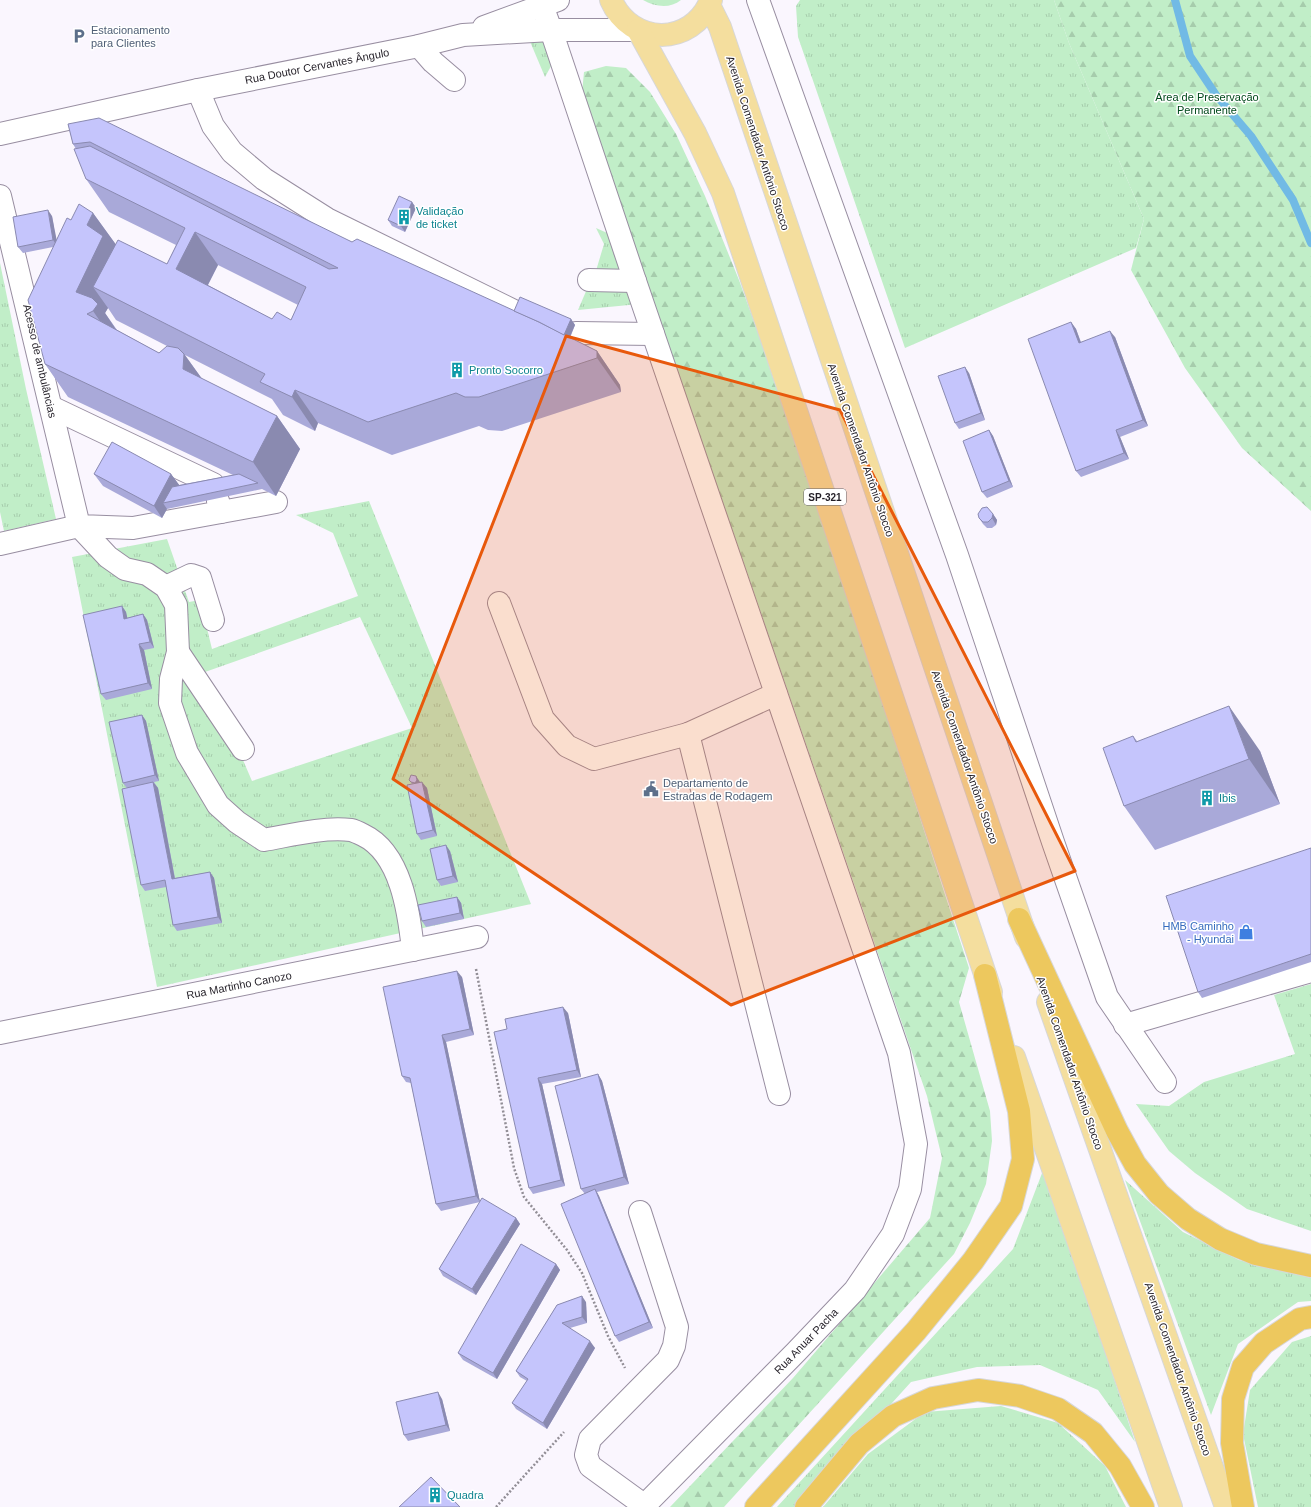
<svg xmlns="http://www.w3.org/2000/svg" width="1311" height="1507" font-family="Arial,sans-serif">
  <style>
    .grass { fill: url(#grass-tufts); fill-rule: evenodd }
    .forest { fill: url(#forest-firs) }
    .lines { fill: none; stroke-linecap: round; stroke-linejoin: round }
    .stream { stroke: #71bae5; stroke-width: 8 }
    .minor-casing { stroke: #988ea1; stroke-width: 24 }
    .major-casing { stroke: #d7d7d8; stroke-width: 24 }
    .highway-casing { stroke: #d7d7d8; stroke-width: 24 }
    .path { stroke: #928e96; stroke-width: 2.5; stroke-dasharray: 2 2; stroke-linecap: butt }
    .minor { stroke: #fff; stroke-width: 22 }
    .major { stroke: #f4de9e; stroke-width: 22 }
    .highway { stroke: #edc85e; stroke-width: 22 }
    .wall { fill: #a9a9d9; fill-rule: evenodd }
    .shaded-wall { fill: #8a8ab0 }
    .building { fill: #c5c5fc; stroke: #8a8ab0; fill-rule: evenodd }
    .marked { fill: #e8590c; fill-opacity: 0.2; stroke: #e8590c; stroke-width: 3; stroke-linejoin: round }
    .labels { text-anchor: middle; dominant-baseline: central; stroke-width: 3; stroke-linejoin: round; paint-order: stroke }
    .shield { fill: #fff; stroke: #656268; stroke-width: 1 }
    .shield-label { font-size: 10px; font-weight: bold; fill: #231f27 }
    .service-label { font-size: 11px; fill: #4e5e75; stroke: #fff; text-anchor: start }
    .street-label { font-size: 11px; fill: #231f27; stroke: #fff }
    .park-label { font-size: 11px; fill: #00491b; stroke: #fff }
    .culture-label { font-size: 11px; fill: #0d838f; stroke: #fff; text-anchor: start }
    .shop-label { font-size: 11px; fill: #366cbe; stroke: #fff; text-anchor: end }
  </style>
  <defs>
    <pattern id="grass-tufts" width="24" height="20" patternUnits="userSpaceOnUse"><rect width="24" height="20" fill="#c1eec8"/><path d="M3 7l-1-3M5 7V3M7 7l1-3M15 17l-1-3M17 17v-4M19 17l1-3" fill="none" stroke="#a6ccac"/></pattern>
    <pattern id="forest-firs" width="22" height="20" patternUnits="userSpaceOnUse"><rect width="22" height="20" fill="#c1eec8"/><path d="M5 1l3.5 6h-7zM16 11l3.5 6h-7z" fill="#a6ccac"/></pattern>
  </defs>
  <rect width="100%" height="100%" fill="#faf6fe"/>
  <g class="grass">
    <path d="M643 0H681C670 9 655 7 643 0Z"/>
    <path d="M800 0H1054L1069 43 1144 219 1136 248 905 348 798 37 796 6Z"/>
    <path d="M526 32 539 34 555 59 545 77Z"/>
    <path d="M596 228 614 236 627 276 595 274 604 244Z"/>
    <path d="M0 263 26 389 56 519 4 531 0 512Z"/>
    <path d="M587 289H633L639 304 578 310Z"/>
    <path d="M369 501 531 904 157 987 72 557 167 539 189 602 200 600 212 649 358 596 333 533 296 515ZM360 617 412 728 252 781 205 672Z"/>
    <path d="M1311 984V1231L1247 1209 1195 1173 1169 1151 1136 1104 1169 1106 1204 1082 1295 1054 1274 995Z"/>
    <path d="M1044 1168 1135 1442 1098 1390 1040 1365 977 1367 911 1382 798 1507H777L1013 1249Z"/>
    <path d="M1125 1180 1183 1232 1239 1260 1311 1278V1301L1298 1302 1238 1344 1211 1415Z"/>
    <path d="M1311 1336V1507H1258L1243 1434 1250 1390 1292 1342Z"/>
    <path d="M1001 1406 1058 1423 1105 1466 1126 1507H823L868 1454 925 1412Z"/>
  </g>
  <g class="forest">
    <path d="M1054 0H1311V511L1242 448 1185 368 1131 270 1144 219 1069 43Z"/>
    <path d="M606 66 626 68 650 92 676 134 705 196 739 280 792 427 969 968 959 1002 990 1111 992 1141 986 1184 970 1223 954 1254 724 1507H670L793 1378 930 1218 942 1158 927 1096 582 93 584 72Z"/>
  </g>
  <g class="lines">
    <path class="stream" d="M1175 0 1190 56 1216 95 1251 136 1293 200 1311 243"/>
    <g class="minor-casing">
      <g id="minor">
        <path d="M540 0 551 30 635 281 899 1053 916 1144 910 1189 893 1234 855 1290 796 1352 643 1507"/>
        <path d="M758 0 957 555 1053 842 1107 997 1165 1082"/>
        <path d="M484 27 558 0"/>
        <path d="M419 46 433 62 454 80"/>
        <path d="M198 90 213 126 232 152 264 179 327 219 518 313"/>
        <path d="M0 134 198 90 419 46 463 35 551 30H638"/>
        <path d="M0 196 79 526 133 528 221 512 218 501"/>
        <path d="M589 280 635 281"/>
        <path d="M576 333 653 334"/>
        <path d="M51 407 213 484"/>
        <path d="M221 512 276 502"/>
        <path d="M0 544 79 526 108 557 125 569 147 574 166 587 176 605 178 652 171 679 170 703 187 753 218 805 237 822 264 840C292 835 322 827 351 830 355 831 359 833 363 835 401 853 409 912 413 950"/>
        <path d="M166 587 191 575 200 578 213 620"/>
        <path d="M499 603 543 719 567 746 594 759 688 734"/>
        <path d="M178 652 243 749"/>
        <path d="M776 694 688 734 779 1094"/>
        <path d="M1125 1025 1311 971"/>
        <path d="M0 1033 477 937"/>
        <path d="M640 1212 677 1327 674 1346 668 1360 590 1439 586 1455 590 1466 645 1506"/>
      </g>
    </g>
    <g class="major-casing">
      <g id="major">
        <path d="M611 0C631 46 692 47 711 0"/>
        <path d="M709 5 720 27 1026 937"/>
        <path d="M638 30 695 133 723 193 991 992"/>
        <path d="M1048 1002 1226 1507"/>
        <path d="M1014 1057 1171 1507"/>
      </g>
    </g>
    <g class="highway-casing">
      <g id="highway">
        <path d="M1019 919 1117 1131 1135 1164 1159 1194 1188 1219 1220 1239 1256 1254 1311 1266"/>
        <path d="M756 1507 916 1331 973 1261 1011 1206 1023 1159 1019 1111 985 975"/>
        <path d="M806 1507 859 1444 893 1416 933 1398 978 1390 1020 1396 1058 1409 1093 1433 1120 1466 1143 1507"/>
        <path d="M1243 1507 1232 1443 1233 1399 1243 1367 1264 1343 1300 1319 1311 1317"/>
      </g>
    </g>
    <g class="path">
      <path d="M476 969 514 1168 524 1197 567 1250 582 1273 608 1336 625 1368"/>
      <path d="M496 1507 564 1432"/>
    </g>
    <use href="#minor" class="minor"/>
    <use href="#major" class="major"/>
    <use href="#highway" class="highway"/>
  </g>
  <g class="wall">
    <path d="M68 124 352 242 514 311 571 319 575 325 570 338 597 351 620 385 621 392 502 431 488 430 479 426 392 455 318 423 315 431 283 415 272 399 185 355 202 379 277 416 300 449 276 496 262 489 167 509 162 518 103 486 94 474H171L179 485 233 475 68 397 45 364 53 247 23 253 18 247 52 216 56 240 71 220 93 213 116 245 167 264 176 245 109 212 86 179 76 149 73 144ZM218 265 298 305 291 320 272 319 208 285ZM108 308 116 320 169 347 159 353 117 330 105 313Z"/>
    <path d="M412 202 416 208 405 232 392 226 388 220Z"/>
    <path d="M1071 322 1076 329 1081 342 1115 337 1148 426 1120 437 1129 459 1081 477 1076 471Z"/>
    <path d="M969 373 985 420 959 429 955 423Z"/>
    <path d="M989 430 993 436 1013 487 987 498 982 492Z"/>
    <path d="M993 514 997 520 996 525 992 528H987L983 524 979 518Z"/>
    <path d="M122 606 126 612 127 618 143 614 147 620 154 648 144 650 152 689 106 700 101 694Z"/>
    <path d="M142 715 146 721 159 781 154 782 158 788 175 878 210 872 214 878 222 923 177 931 173 925 166 887 145 891 141 885 127 788 123 783Z"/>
    <path d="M1133 736 1137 741 1260 751 1280 804 1155 850 1124 806Z"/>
    <path d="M409 780 420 782 427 788 437 836 421 840 417 834 412 784Z"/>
    <path d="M1311 848V962L1202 998 1198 992Z"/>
    <path d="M450 851 458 882 441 886 437 880Z"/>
    <path d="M457 897 461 903 464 919 426 927 422 921Z"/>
    <path d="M462 977 474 1035 446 1042 480 1202 516 1218 520 1224 476 1295 443 1276 439 1269 480 1202 441 1211 436 1204 411 1083 406 1082 402 1076Z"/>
    <path d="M568 1013 581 1077 542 1084 565 1186 533 1194 529 1188 507 1029Z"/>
    <path d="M598 1074 602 1081 629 1184 597 1192 599 1196 653 1328 619 1342 615 1336 585 1194 581 1189Z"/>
    <path d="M556 1264 560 1270 497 1379 463 1360 458 1353Z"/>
    <path d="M586 1302 587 1323 570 1328 595 1348 547 1429 516 1409 512 1403 527 1381 520 1377 516 1371 557 1305Z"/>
    <path d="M442 1399 450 1431 408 1441 404 1435Z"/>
  </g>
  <g class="shaded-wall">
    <path d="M412 202 416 208 405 232 401 226Z"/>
    <path d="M48 210 52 216 58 247 53 240Z"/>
    <path d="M93 213 117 246 93 287 108 308 105 313 121 337 116 344 93 311 76 292 87 225Z"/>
    <path d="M195 232 218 265 199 302 176 269Z"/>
    <path d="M571 319 575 325 562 355 558 349Z"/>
    <path d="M1071 322 1076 329 1083 349 1079 343Z"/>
    <path d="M1110 331 1115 337 1148 426 1143 420Z"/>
    <path d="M597 351 620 385 621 392 597 358Z"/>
    <path d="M184 354 208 387 183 369Z"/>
    <path d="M965 367 969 373 985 420 981 413Z"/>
    <path d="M295 390 318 423 315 431 292 397Z"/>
    <path d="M277 416 300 449 276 496 253 462Z"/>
    <path d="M989 430 993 436 1013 487 1009 481Z"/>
    <path d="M1116 430 1120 437 1129 459 1124 453Z"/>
    <path d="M171 474 180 486 163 503 167 509 162 518 154 506Z"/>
    <path d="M993 514 997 520 996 525 992 518Z"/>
    <path d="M122 606 126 612 129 625 124 619Z"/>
    <path d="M143 614 147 620 154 648 150 642Z"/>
    <path d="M139 644 144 650 152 689 148 683Z"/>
    <path d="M1229 706 1260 751 1280 804 1249 759Z"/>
    <path d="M142 715 146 721 159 781 155 775Z"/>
    <path d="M416 776 420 782 419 789 415 783Z"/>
    <path d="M153 782 158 788 176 885 172 879Z"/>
    <path d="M422 782 427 788 437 836 433 830Z"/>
    <path d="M446 845 450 851 458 882 453 876Z"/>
    <path d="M210 872 214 878 222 923 218 917Z"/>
    <path d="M457 897 461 903 464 919 460 913Z"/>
    <path d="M457 971 462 977 474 1035 470 1029Z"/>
    <path d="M563 1007 568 1013 581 1077 577 1070Z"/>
    <path d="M442 1035 446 1042 480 1202 476 1196Z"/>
    <path d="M598 1074 602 1081 629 1184 624 1177Z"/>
    <path d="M538 1078 542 1084 565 1186 561 1180Z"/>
    <path d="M595 1189 599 1196 653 1328 649 1322Z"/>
    <path d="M516 1218 520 1224 476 1295 472 1289Z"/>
    <path d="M556 1264 560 1270 497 1379 493 1373Z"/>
    <path d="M582 1296 586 1302 587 1323 582 1317Z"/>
    <path d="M590 1341 595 1348 547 1429 543 1423Z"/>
    <path d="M438 1392 442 1399 450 1431 446 1425Z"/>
  </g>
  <g class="building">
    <path d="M99 118 352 242 357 239 539 322 597 351V358L479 397H465L456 393 368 422 295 390 292 397 260 382 265 374 93 287 118 240 167 264 185 228 86 179 74 149 90 146 329 269 338 268 90 142 73 144 68 124ZM195 232 306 287 291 320 277 312 272 319 176 269Z"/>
    <path d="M399 196 412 202 401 226 388 220Z"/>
    <path d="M79 204 93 213 87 225 103 236 76 292 92 298 98 304 93 311 87 314 159 353 167 346 178 348 184 354 183 369 277 416 253 462 45 364 28 300 67 218 71 220Z"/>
    <path d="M48 210 53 240 18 247 13 217Z"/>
    <path d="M520 297 571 319 564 335 539 322 514 311Z"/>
    <path d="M1071 322 1079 343 1110 331 1143 420 1116 430 1124 453 1076 471 1028 339Z"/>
    <path d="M965 367 981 413 955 423 938 376Z"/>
    <path d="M989 430 1009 481 982 492 963 441Z"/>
    <path d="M112 442 171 474 154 506 94 474Z"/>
    <path d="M239 474 258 483 163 503 172 487Z"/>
    <path d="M987 507 993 514 992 518 988 522H983L979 518 978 514 982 508Z"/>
    <path d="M122 606 124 619 143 614 150 642 139 644 148 683 101 694 83 615Z"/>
    <path d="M1229 706 1249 759 1124 806 1103 748 1133 736 1136 742Z"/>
    <path d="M142 715 155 775 123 783 109 722Z"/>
    <path d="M411 775 416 776 417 780 415 783 411 782 409 780Z"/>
    <path d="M153 782 172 879 210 872 218 917 173 925 165 880 141 885 122 789Z"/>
    <path d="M422 782 433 830 417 834 407 785Z"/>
    <path d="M446 845 453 876 437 880 430 849Z"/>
    <path d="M1311 848V954L1198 992 1166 896Z"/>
    <path d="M457 897 460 913 422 921 418 905Z"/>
    <path d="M457 971 470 1029 442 1035 476 1196 436 1204 410 1078 402 1076 383 987Z"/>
    <path d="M563 1007 577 1070 538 1078 561 1180 529 1188 494 1032 507 1029 505 1019Z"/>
    <path d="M598 1074 624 1177 581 1189 555 1086Z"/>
    <path d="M595 1189 649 1322 615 1336 561 1204Z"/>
    <path d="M482 1198 516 1218 472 1289 439 1269Z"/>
    <path d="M521 1244 556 1264 493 1373 458 1353Z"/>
    <path d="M582 1296V1317L562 1323 590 1341 543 1423 512 1403 528 1379 516 1371 557 1305Z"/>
    <path d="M438 1392 446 1425 404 1435 396 1402Z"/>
    <path d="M431 1477 460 1507H399Z"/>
  </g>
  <path class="marked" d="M566 336 840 410 1075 871 731 1005 393 779Z"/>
  <defs>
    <g id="parking-bare" transform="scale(1.2)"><path d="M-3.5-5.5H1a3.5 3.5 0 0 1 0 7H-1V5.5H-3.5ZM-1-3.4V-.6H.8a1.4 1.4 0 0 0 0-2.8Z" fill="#5c6f8a" stroke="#fff" stroke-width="2.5" paint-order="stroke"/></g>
    <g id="building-bare" transform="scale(1.2)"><path d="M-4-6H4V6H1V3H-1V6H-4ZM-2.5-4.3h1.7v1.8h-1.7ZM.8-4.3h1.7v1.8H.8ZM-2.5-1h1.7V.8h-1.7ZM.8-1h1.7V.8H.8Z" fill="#0f9aa8" stroke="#fff" stroke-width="2.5" paint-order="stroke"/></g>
    <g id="civic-bare" transform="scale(1.2)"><path d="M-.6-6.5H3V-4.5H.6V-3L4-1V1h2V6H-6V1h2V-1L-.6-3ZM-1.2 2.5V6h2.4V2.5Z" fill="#5c6f8a" stroke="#fff" stroke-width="2.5" paint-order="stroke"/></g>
    <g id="shop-bare" transform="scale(1.2)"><path d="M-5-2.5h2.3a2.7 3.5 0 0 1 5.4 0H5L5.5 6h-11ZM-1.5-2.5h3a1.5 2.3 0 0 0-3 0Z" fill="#3f7fe0" stroke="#fff" stroke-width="2.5" paint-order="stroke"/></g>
  </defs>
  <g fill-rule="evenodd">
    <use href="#parking-bare" x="79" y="36"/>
    <use href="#building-bare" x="404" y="217"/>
    <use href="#building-bare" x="457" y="370"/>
    <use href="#civic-bare" x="651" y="789"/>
    <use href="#building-bare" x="1207" y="798"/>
    <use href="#shop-bare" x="1246" y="932"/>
    <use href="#building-bare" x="435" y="1495"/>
  </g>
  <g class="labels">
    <rect class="shield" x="804" y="489" width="42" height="16" rx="3"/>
    <g class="shield-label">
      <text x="825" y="497">SP-321</text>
    </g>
    <g class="service-label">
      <text x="91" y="30">Estacionamento<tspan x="91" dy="13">para Clientes</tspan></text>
      <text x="663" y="783">Departamento de<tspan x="663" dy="13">Estradas de Rodagem</tspan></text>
    </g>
    <g class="street-label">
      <text transform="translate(317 66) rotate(-11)">Rua Doutor Cervantes Ângulo</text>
      <text transform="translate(758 143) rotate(72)">Avenida Comendador Antônio Stocco</text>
      <text transform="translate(40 361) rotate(77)">Acesso de ambulâncias</text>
      <text transform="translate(861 450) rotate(71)">Avenida Comendador Antônio Stocco</text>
      <text transform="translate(965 757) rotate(71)">Avenida Comendador Antônio Stocco</text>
      <text transform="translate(239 985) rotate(-11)">Rua Martinho Canozo</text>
      <text transform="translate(1070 1063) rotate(71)">Avenida Comendador Antônio Stocco</text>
      <text transform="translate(806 1341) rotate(-46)">Rua Anuar Pacha</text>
      <text transform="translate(1178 1369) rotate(71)">Avenida Comendador Antônio Stocco</text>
    </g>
    <g class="park-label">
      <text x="1207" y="97">Área de Preservação<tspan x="1207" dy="13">Permanente</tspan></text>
    </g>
    <g class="culture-label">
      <text x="416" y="211">Validação<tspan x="416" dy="13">de ticket</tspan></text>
      <text x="469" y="370">Pronto Socorro</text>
      <text x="1219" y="798">Ibis</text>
      <text x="447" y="1495">Quadra</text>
    </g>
    <g class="shop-label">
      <text x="1234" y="926">HMB Caminho<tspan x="1234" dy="13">- Hyundai</tspan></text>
    </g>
  </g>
</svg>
